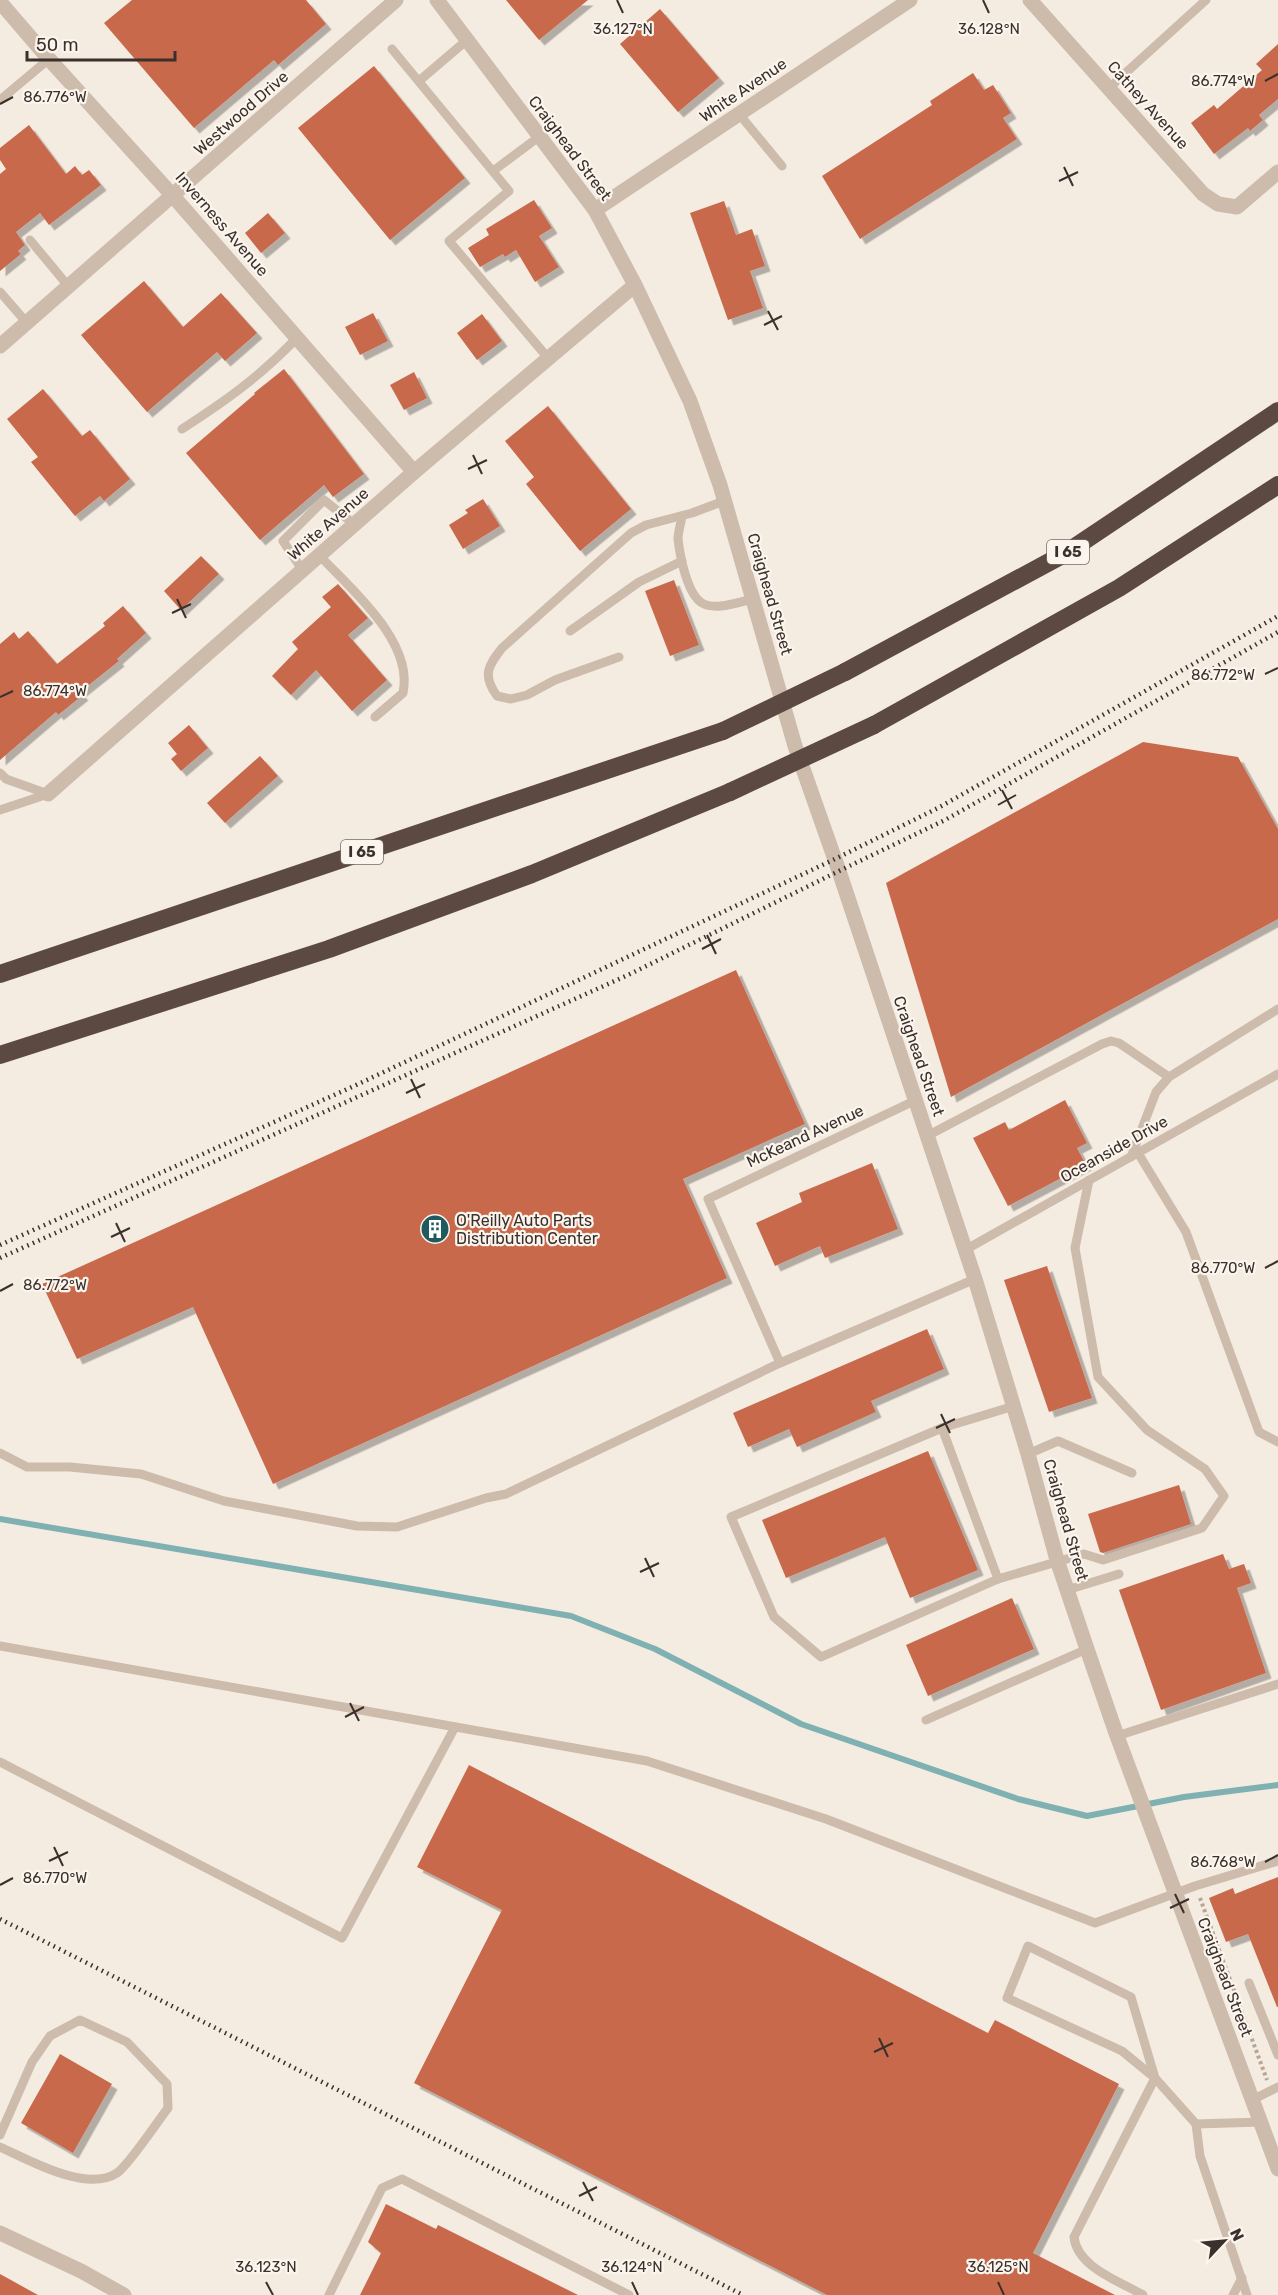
<svg xmlns="http://www.w3.org/2000/svg" width="1278" height="2295" font-family="Rubik,sans-serif">
  <style>
    .lines { fill: none; stroke-linecap: round; stroke-linejoin: round }
    .stream { stroke: #7fb0b2; stroke-width: 6 }
    .building { fill: #c8694b; filter: url(#shadow) }
    .path { stroke: #b9a596; stroke-width: 4; stroke-dasharray: 3 3; stroke-linecap: butt }
    .service { stroke: #cdbbac; stroke-width: 9 }
    .minor { stroke: #cdbbac; stroke-width: 15 }
    .tertiary { stroke: #cdbbac; stroke-width: 15 }
    .motorway { stroke: #5c4a42; stroke-width: 18 }
    .rail { stroke: #3b302b; stroke-width: 4.5; stroke-dasharray: 1.5 4.5; stroke-linecap: butt }
    .motorway-bridge { stroke: #5c4a42; stroke-width: 18 }
    .ticks { fill: none; stroke: #3b302b; stroke-width: 2 }
    .labels { text-anchor: middle; dominant-baseline: central; stroke-width: 4.5; stroke-linejoin: round; paint-order: stroke }
    .shield { fill: #fbf5ee; stroke: #756b66; stroke-width: 1.5 }
    .shield-label { font-size: 15px; font-weight: bold; fill: #3b302b }
    .street-label { font-size: 16px; fill: #3b302b; stroke: #fbf5ee }
    .poi-label { font-size: 16px; fill: #3b302b; stroke: #fbf5ee; text-anchor: start }
    .ticks-label { font-size: 15px; text-anchor: middle; fill: #3b302b; stroke: #fbf5ee; stroke-width: 4.5; stroke-linejoin: round; paint-order: stroke }
  </style>
  <defs>
    <filter id="shadow"><feDropShadow dx="5.5" dy="5.5" stdDeviation="0" flood-color="#0004"/></filter>
  </defs>
  <rect width="100%" height="100%" fill="#f4ebe1"/>
  <g class="lines">
    <path class="stream" d="M0 1519 571 1616 655 1649 801 1724 1018 1799 1087 1816 1184 1797 1278 1785"/>
  </g>
  <g class="building">
    <path d="M132 0H306L326 24 278 65 274 60 194 128 104 23Z"/>
    <path d="M506 0H588L539 40Z"/>
    <path d="M660 9 719 78 678 112 620 44Z"/>
    <path d="M1278 44V99L1259 115 1263 120 1250 131 1248 128 1214 154 1191 123 1214 105 1217 109 1262 70 1256 64Z"/>
    <path d="M374 66 465 178 390 240 298 128Z"/>
    <path d="M973 73 984 90 993 85 1011 113 1003 118 1017 139 860 239 822 176 932 105 930 101Z"/>
    <path d="M29 125 66 174 75 166 82 175 89 170 101 185 49 225 40 213 16 232 25 245 18 251 21 254 0 271V174L6 169 0 160V148Z"/>
    <path d="M534 200 552 228 539 236 559 267 535 282 516 250 505 257 503 254 480 267 468 248 489 235 486 229Z"/>
    <path d="M724 201 736 235 752 229 765 266 750 271 763 308 728 320 690 213Z"/>
    <path d="M268 213 285 233 261 253 245 233Z"/>
    <path d="M144 281 183 327 221 293 257 333 225 361 217 352 147 412 81 335Z"/>
    <path d="M373 313 388 341 360 355 345 327Z"/>
    <path d="M482 314 502 341 477 360 457 333Z"/>
    <path d="M284 369 364 474 333 497 324 485 260 540 186 453 255 394 254 393Z"/>
    <path d="M414 372 427 398 404 410 390 385Z"/>
    <path d="M43 389 82 436 90 430 130 479 104 501 100 496 75 516 31 462 38 457 7 419Z"/>
    <path d="M548 406 631 509 580 551 526 484 534 477 505 441Z"/>
    <path d="M483 499 500 526 463 549 449 525 468 513 465 510Z"/>
    <path d="M201 556 219 574 181 610 164 591Z"/>
    <path d="M674 580 699 645 670 656 645 591Z"/>
    <path d="M338 584 368 618 348 635 387 680 352 711 316 670 291 695 272 676 298 649 292 642 331 607 322 597Z"/>
    <path d="M123 606 146 633 117 659 119 661 80 692 83 695 58 715 56 712 0 760V644L14 632 19 639 28 631 57 664 105 626 103 623Z"/>
    <path d="M189 725 208 748 181 771 171 759 177 754 168 743Z"/>
    <path d="M1143 742 1238 757 1278 829V919L951 1097 886 883Z"/>
    <path d="M260 756 278 776 225 823 207 803Z"/>
    <path d="M736 970 805 1124 683 1179 727 1278 273 1484 193 1307 77 1359 42 1284Z"/>
    <path d="M1065 1100 1087 1143 1077 1148 1086 1165 1008 1206 973 1138 1005 1122 1009 1130Z"/>
    <path d="M872 1163 898 1229 825 1258 820 1246 775 1266 756 1223 802 1202 799 1193Z"/>
    <path d="M1047 1266 1092 1398 1049 1412 1004 1280Z"/>
    <path d="M927 1329 944 1369 871 1401 876 1412 797 1447 789 1429 748 1447 733 1413Z"/>
    <path d="M928 1451 978 1570 910 1598 885 1537 786 1578 762 1520Z"/>
    <path d="M1179 1485 1191 1524 1103 1553 1100 1552 1088 1514Z"/>
    <path d="M1223 1554 1229 1569 1244 1564 1251 1583 1237 1588 1266 1673 1161 1710 1119 1590Z"/>
    <path d="M1012 1598 1034 1649 928 1696 906 1645Z"/>
    <path d="M469 1765 988 2033 995 2020 1119 2084 1033 2253 1115 2295H827L414 2083 502 1910 417 1867Z"/>
    <path d="M1278 1877V2007H1277L1248 1934 1226 1942 1209 1898 1233 1888 1235 1894Z"/>
    <path d="M60 2054 112 2084 73 2153 21 2123Z"/>
    <path d="M386 2204 436 2229 438 2225 578 2295H360L381 2253 368 2242Z"/>
    <path d="M0 2274 38 2295H0Z"/>
  </g>
  <g class="lines">
    <path class="path" d="M1200 1898 1267 2080"/>
    <g class="service">
      <path d="M392 49 509 191 449 241 548 358"/>
      <path d="M419 81 467 40"/>
      <path d="M1109 88 1206 0"/>
      <path d="M0 100 49 59"/>
      <path d="M739 114 782 166"/>
      <path d="M493 171 540 136"/>
      <path d="M30 240 69 287"/>
      <path d="M0 292 27 323"/>
      <path d="M182 429C227 400 259 377 297 338"/>
      <path d="M682 516C681 523 678 532 678 539 680 556 687 594 702 603 716 611 738 602 753 599"/>
      <path d="M320 556C352 590 414 642 403 693L375 717"/>
      <path d="M303 571 283 541 324 500 355 525"/>
      <path d="M570 631 639 582 682 561"/>
      <path d="M619 657 555 680 527 695 511 699 497 696C482 675 488 666 502 648L631 533 646 525 692 513 724 501"/>
      <path d="M0 773 6 779 48 794"/>
      <path d="M0 810 48 794"/>
      <path d="M927 1136 1102 1044 1111 1041 1119 1043 1169 1077"/>
      <path d="M1138 1153 1186 1232 1259 1432 1278 1442"/>
      <path d="M1131 1157 1156 1092 1169 1077 1278 1009"/>
      <path d="M965 1250 1278 1074"/>
      <path d="M780 1363 708 1199 914 1101"/>
      <path d="M1014 1406 942 1428 731 1517 774 1617 821 1657 998 1579 1084 1554 1103 1560 1202 1528 1224 1496 1205 1469 1147 1430 1098 1377 1075 1248 1089 1180"/>
      <path d="M942 1428 998 1579"/>
      <path d="M0 1453 27 1467H70L141 1474 224 1501 357 1526 397 1527 486 1498 506 1494 780 1363 975 1279"/>
      <path d="M1028 1454 1058 1441 1132 1473"/>
      <path d="M1067 1590 1119 1574"/>
      <path d="M0 1646 647 1761 826 1819 1095 1923 1195 1886 1278 1861"/>
      <path d="M926 1720 1087 1649"/>
      <path d="M1117 1736 1278 1684"/>
      <path d="M0 1762 342 1938 455 1727"/>
      <path d="M1249 1983 1278 2055"/>
      <path d="M1252 2100 1278 2087"/>
      <path d="M1196 2124 1200 2156 1247 2295"/>
      <path d="M0 2135 32 2062 50 2036 80 2020 127 2042 167 2084 168 2108C157 2122 129 2165 117 2173 86 2193 29 2160 0 2147"/>
      <path d="M329 2295 382 2188 402 2179 629 2295"/>
      <path d="M1143 2295C1119 2281 1077 2267 1074 2237L1155 2078 1131 1997 1028 1946 1007 1998 1122 2051 1155 2078 1196 2124 1261 2122"/>
      <path d="M1233 2295 1242 2278"/>
    </g>
    <g class="minor">
      <path d="M1030 0 1203 194 1218 204 1237 207 1278 172"/>
      <path d="M0 2 49 59 173 196 414 472"/>
      <path d="M595 210 910 0"/>
      <path d="M0 346 396 0"/>
      <path d="M48 794 414 472 635 285"/>
      <path d="M0 2233 81 2271 124 2295"/>
    </g>
    <path class="tertiary" d="M437 0 595 210 635 285 690 401 720 485 795 746 839 871 975 1279 1028 1454 1057 1560 1087 1649 1117 1736 1278 2169"/>
    <g class="motorway">
      <path d="M845 672 1066 553 1278 411"/>
      <path d="M874 725 1119 588 1278 485"/>
      <path d="M0 974 723 731"/>
      <path d="M0 1055 329 949 532 874 730 792"/>
    </g>
    <g class="rail">
      <path d="M0 1245 352 1087 835 859 938 808 1278 616"/>
      <path d="M0 1258 628 975 839 871 945 820 1278 632"/>
      <path d="M0 1919 743 2295"/>
    </g>
    <g class="motorway-bridge">
      <path d="M723 731 845 672"/>
      <path d="M730 792 874 725"/>
    </g>
  </g>
  <path class="ticks" d="M617 0 623 13M983 0 989 13M1265 81 1278 74M0 104 13 97M1064 167 1073 186M1059 181 1078 172M768 311 778 330M764 325 782 316M473 455 482 474M468 469 487 460M177 599 186 618M172 613 191 604M1265 674 1278 668M0 697 13 691M1002 790 1012 809M998 805 1016 795M707 935 716 954M702 949 721 939M411 1079 420 1098M406 1093 425 1084M116 1223 125 1242M111 1237 130 1228M1265 1268 1278 1261M0 1291 13 1284M941 1414 950 1433M936 1428 955 1419M645 1558 654 1577M640 1572 659 1563M350 1703 359 1721M345 1717 364 1707M54 1847 63 1866M49 1861 68 1852M1265 1862 1278 1855M0 1885 13 1878M1175 1894 1184 1913M1170 1908 1189 1899M879 2038 888 2057M874 2052 893 2043M583 2182 593 2201M579 2196 597 2187M266 2282 273 2295M632 2282 638 2295M998 2282 1004 2295"/>
  <defs>
    <g id="building-disc" transform="scale(1.5)"><circle r="9.5" fill="#1f5a5e" stroke="#fbf5ee"/><path d="M-4-6H4V6H1V3H-1V6H-4ZM-2.5-4.3h1.7v1.8h-1.7ZM.8-4.3h1.7v1.8H.8ZM-2.5-1h1.7V.8h-1.7ZM.8-1h1.7V.8H.8Z" fill="#fff"/></g>
  </defs>
  <g fill-rule="evenodd">
    <use href="#building-disc" x="435" y="1229"/>
  </g>
  <g class="labels">
    <g class="shield">
      <rect x="1047" y="540" width="42" height="24" rx="4.5"/>
      <rect x="341" y="840" width="42" height="24" rx="4.5"/>
    </g>
    <g class="shield-label">
      <text x="1068" y="552">I 65</text>
      <text x="362" y="852">I 65</text>
    </g>
    <g class="street-label">
      <text transform="translate(743 90) rotate(-34)">White Avenue</text>
      <text transform="translate(1148 105) rotate(48)">Cathey Avenue</text>
      <text transform="translate(241 113) rotate(-41)">Westwood Drive</text>
      <text transform="translate(570 148) rotate(53)">Craighead Street</text>
      <text transform="translate(222 224) rotate(49)">Inverness Avenue</text>
      <text transform="translate(328 524) rotate(-41)">White Avenue</text>
      <text transform="translate(770 594) rotate(74)">Craighead Street</text>
      <text transform="translate(919 1056) rotate(71)">Craighead Street</text>
      <text transform="translate(805 1136) rotate(-25)">McKeand Avenue</text>
      <text transform="translate(1114 1149) rotate(-29)">Oceanside Drive</text>
      <text transform="translate(1066 1520) rotate(74)">Craighead Street</text>
      <text transform="translate(1225 1977) rotate(69)">Craighead Street</text>
    </g>
    <g class="poi-label">
      <text x="456" y="1220">O'Reilly Auto Parts<tspan x="456" dy="18">Distribution Center</tspan></text>
    </g>
  </g>
  <g class="ticks-label">
    <text x="623" y="34">36.127°N</text>
    <text x="989" y="34">36.128°N</text>
    <text x="1223" y="86">86.774°W</text>
    <text x="55" y="102">86.776°W</text>
    <text x="1223" y="680">86.772°W</text>
    <text x="55" y="696">86.774°W</text>
    <text x="1223" y="1273">86.770°W</text>
    <text x="55" y="1290">86.772°W</text>
    <text x="1223" y="1867">86.768°W</text>
    <text x="55" y="1883">86.770°W</text>
    <text x="266" y="2272">36.123°N</text>
    <text x="632" y="2272">36.124°N</text>
    <text x="998" y="2272">36.125°N</text>
  </g>
  <g transform="translate(1224 2241) rotate(64)" stroke="#fbf5ee" stroke-width="4.5" paint-order="stroke">
  <path d="M0-4.5L10 22L0 15L-10 22Z" fill="#3b302b"/>
  <text y="-9" font-size="16" font-weight="bold" text-anchor="middle" fill="#3b302b">N</text>
  </g>
  <path d="M27 51v9h148v-9" fill="none" stroke="#3b302b" stroke-width="3"/>
  <text x="36" y="51" font-size="18" fill="#3b302b" stroke="#fbf5ee" stroke-width="4.5" paint-order="stroke">50 m</text>
</svg>
